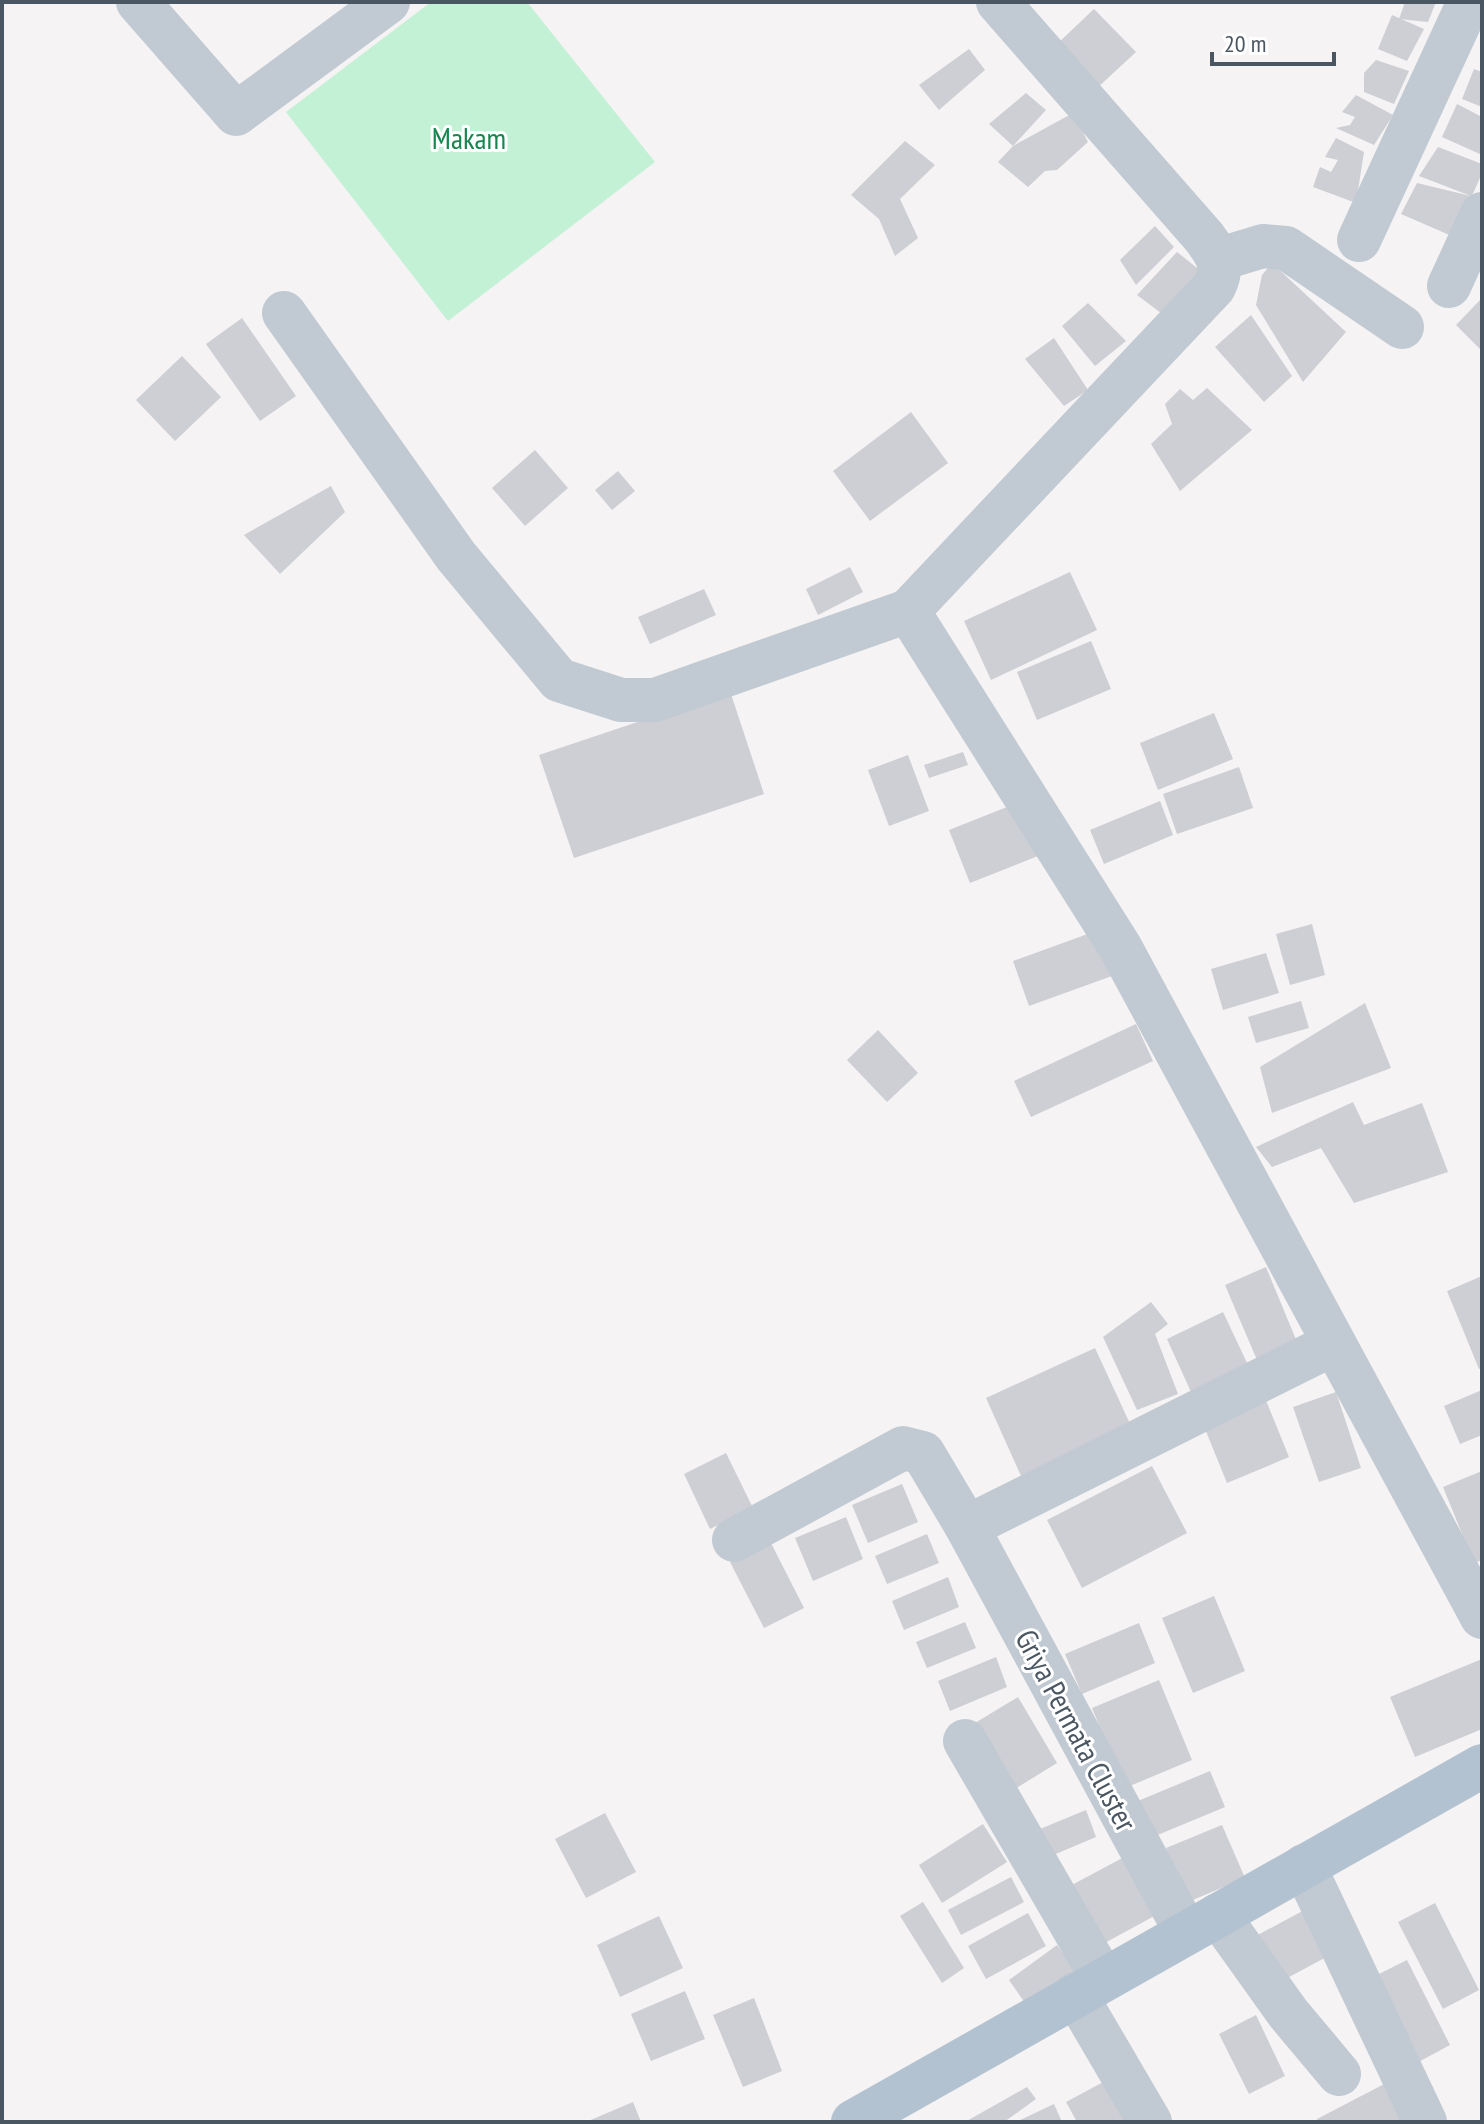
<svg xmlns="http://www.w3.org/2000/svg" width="1484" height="2124" font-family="'PT Sans Narrow',sans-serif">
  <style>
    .green { fill: #c3f1d5 }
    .building { fill: #cdcfd5 }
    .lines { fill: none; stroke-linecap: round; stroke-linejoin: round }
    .minor { stroke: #c1cad2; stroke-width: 44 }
    .major { stroke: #b3c2d1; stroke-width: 44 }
    .labels { text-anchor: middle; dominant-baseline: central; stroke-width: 6; stroke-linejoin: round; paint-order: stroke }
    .park-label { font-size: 30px; fill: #17864f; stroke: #fff }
    .street-label { font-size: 30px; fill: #4a5661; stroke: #fff }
  </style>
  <rect width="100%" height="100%" fill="#f5f3f3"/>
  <path class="green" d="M431 2H527L655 162 448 321 286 112Z"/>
  <g class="building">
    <path d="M1405 2H1436L1428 22 1399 19Z"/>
    <path d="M1094 9 1136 52 1095 90 1055 46Z"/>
    <path d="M1392 15 1424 29 1407 61 1378 49Z"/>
    <path d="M969 49 985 70 939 110 919 85Z"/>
    <path d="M1376 60 1409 71 1394 104 1364 92V73Z"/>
    <path d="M1474 69 1482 72V107L1462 99Z"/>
    <path d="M1026 93 1046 110 1013 146 989 124Z"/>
    <path d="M1356 95 1393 115 1374 145 1336 128 1350 125 1355 117 1342 112Z"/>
    <path d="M1457 104 1482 117V155L1442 137Z"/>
    <path d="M1073 113 1088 142 1057 170 1045 171 1028 187 998 162 1013 146Z"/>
    <path d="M1336 138 1364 152 1356 203 1313 187 1320 167 1331 172 1338 160 1325 157Z"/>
    <path d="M905 141 935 165 900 199 918 238 895 256 879 219 851 195Z"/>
    <path d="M1438 147 1482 164V173L1454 237 1401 214 1417 183 1471 196 1419 176Z"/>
    <path d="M1155 226 1174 247 1136 285 1120 260Z"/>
    <path d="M1177 252 1207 276 1169 319 1137 295Z"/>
    <path d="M1272 263 1346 332 1303 382 1256 305 1262 275Z"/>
    <path d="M1482 298V351L1456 325Z"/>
    <path d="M1088 303 1126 341 1095 366 1062 326Z"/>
    <path d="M1251 315 1292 376 1264 402 1215 347Z"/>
    <path d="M242 318 296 396 260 421 206 344Z"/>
    <path d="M1054 338 1088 390 1064 406 1025 359Z"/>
    <path d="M182 356 221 397 175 441 136 400Z"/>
    <path d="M1207 388 1252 430 1180 491 1151 444 1172 424 1165 404 1180 389 1193 400Z"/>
    <path d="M911 412 948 463 870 521 833 471Z"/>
    <path d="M535 450 568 488 525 526 492 488Z"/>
    <path d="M618 471 635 491 612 510 595 490Z"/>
    <path d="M331 486 345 512 280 574 244 535Z"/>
    <path d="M850 567 863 592 818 615 806 589Z"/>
    <path d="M1070 572 1097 630 991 680 964 621Z"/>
    <path d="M704 589 716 615 650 644 638 617Z"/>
    <path d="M1091 641 1111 689 1037 720 1017 672Z"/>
    <path d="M730 691 764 794 574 858 539 755Z"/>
    <path d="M1214 713 1233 759 1158 790 1140 743Z"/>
    <path d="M963 752 968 765 929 778 924 765Z"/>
    <path d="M908 755 929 811 889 826 868 770Z"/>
    <path d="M1239 767 1253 808 1177 834 1163 794Z"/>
    <path d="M1160 801 1173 835 1104 864 1090 830Z"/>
    <path d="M1017 803 1038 856 970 883 949 830Z"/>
    <path d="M1312 924 1325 975 1290 985 1276 934Z"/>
    <path d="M1096 931 1112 976 1029 1006 1013 961Z"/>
    <path d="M1266 953 1279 993 1223 1010 1211 969Z"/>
    <path d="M1301 1001 1309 1028 1256 1043 1248 1017Z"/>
    <path d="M1365 1003 1391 1068 1272 1113 1260 1067Z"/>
    <path d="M1136 1024 1153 1061 1031 1117 1014 1081Z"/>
    <path d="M878 1030 918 1073 887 1102 847 1060Z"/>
    <path d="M1353 1102 1364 1125 1422 1103 1448 1172 1354 1203 1321 1148 1272 1167 1256 1147Z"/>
    <path d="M1266 1267 1297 1342 1257 1360 1225 1285Z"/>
    <path d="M1482 1276V1368L1479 1369 1447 1291Z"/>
    <path d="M1151 1302 1168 1324 1155 1334 1178 1394 1137 1410 1103 1337Z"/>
    <path d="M1223 1312 1248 1365 1191 1392 1167 1339Z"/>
    <path d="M1095 1348 1131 1426 1021 1476 986 1398Z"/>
    <path d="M1482 1390V1435L1460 1444 1444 1406Z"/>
    <path d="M1336 1392 1361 1468 1319 1482 1293 1407Z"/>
    <path d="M1265 1398 1289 1457 1227 1483 1203 1424Z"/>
    <path d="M726 1453 753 1508 710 1529 684 1474Z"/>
    <path d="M1152 1466 1187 1533 1082 1588 1047 1520Z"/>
    <path d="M1482 1471V1560L1474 1563 1443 1487Z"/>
    <path d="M902 1484 918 1522 868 1543 852 1505Z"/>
    <path d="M846 1517 863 1559 813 1581 795 1538Z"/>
    <path d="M927 1534 939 1563 887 1584 875 1556Z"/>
    <path d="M770 1541 804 1608 764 1628 730 1562Z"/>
    <path d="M948 1577 959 1607 904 1630 892 1601Z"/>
    <path d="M1214 1596 1245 1671 1193 1693 1162 1618Z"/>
    <path d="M965 1622 976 1648 927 1668 916 1642Z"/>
    <path d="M1139 1623 1155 1663 1082 1694 1065 1654Z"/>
    <path d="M996 1657 1007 1687 950 1711 938 1681Z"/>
    <path d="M1482 1659V1729L1415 1757 1390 1697Z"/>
    <path d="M1159 1680 1192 1760 1125 1788 1092 1708Z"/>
    <path d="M1018 1697 1057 1763 1010 1792 970 1726Z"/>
    <path d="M1210 1771 1225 1807 1148 1839 1133 1803Z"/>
    <path d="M1086 1810 1096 1837 1051 1856 1040 1829Z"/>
    <path d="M605 1813 636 1872 586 1898 555 1839Z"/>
    <path d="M983 1824 1007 1862 942 1903 919 1865Z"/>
    <path d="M1222 1825 1245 1878 1188 1902 1166 1848Z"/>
    <path d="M1126 1856 1158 1914 1101 1945 1070 1886Z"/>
    <path d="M1011 1877 1024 1902 961 1935 948 1910Z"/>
    <path d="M923 1902 964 1968 942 1983 900 1916Z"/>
    <path d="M1435 1903 1479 1990 1443 2009 1398 1922Z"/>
    <path d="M1308 1908 1332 1954 1278 1983 1254 1937Z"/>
    <path d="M1028 1913 1046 1946 986 1979 968 1946Z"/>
    <path d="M659 1916 683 1968 620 1997 597 1945Z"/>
    <path d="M1057 1945 1076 1971 1027 2006 1009 1980Z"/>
    <path d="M1407 1960 1450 2045 1411 2066 1367 1980Z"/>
    <path d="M685 1991 705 2039 651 2061 631 2014Z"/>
    <path d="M754 1998 782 2071 743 2087 713 2015Z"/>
    <path d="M1256 2015 1285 2076 1249 2094 1219 2034Z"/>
    <path d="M1107 2080 1129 2122H1077L1066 2102Z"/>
    <path d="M1390 2081 1411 2122H1318L1317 2119Z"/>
    <path d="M1027 2087 1036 2099 1004 2122H965Z"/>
    <path d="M633 2102 641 2122H586Z"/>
    <path d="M1054 2104 1062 2122H1016Z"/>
  </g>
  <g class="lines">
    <g class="minor">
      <path d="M138 2 236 114 388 2"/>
      <path d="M998 2 1204 237C1217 255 1225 265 1214 287L908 611 1120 947 1482 1617"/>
      <path d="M1359 240 1469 2"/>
      <path d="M1220 259 1263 246 1286 248 1402 327"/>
      <path d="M1449 286 1482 214"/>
      <path d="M284 313 456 556 559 680 621 700H655L908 611"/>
      <path d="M967 1527 1333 1344"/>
      <path d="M734 1540 903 1448 923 1453 967 1527 1186 1932"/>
      <path d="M965 1741 1103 1979"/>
      <path d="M1304 1866 1425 2122"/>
      <path d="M1218 1915 1288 2013 1339 2074"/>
      <path d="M1075 1994 1150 2122"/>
    </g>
    <path class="major" d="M853 2122 1482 1766"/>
  </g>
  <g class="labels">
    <g class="park-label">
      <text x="469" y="137">Makam</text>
    </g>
    <g class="street-label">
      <text transform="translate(1077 1730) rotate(62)">Griya Permata Cluster</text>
    </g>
  </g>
  <rect width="1484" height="2124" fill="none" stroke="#4a5661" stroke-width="8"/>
  <path d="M1212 52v12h122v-12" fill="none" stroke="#4a5661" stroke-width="4"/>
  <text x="1224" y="52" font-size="24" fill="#4a5661" stroke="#ffffff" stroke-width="6" paint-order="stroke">20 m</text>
</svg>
